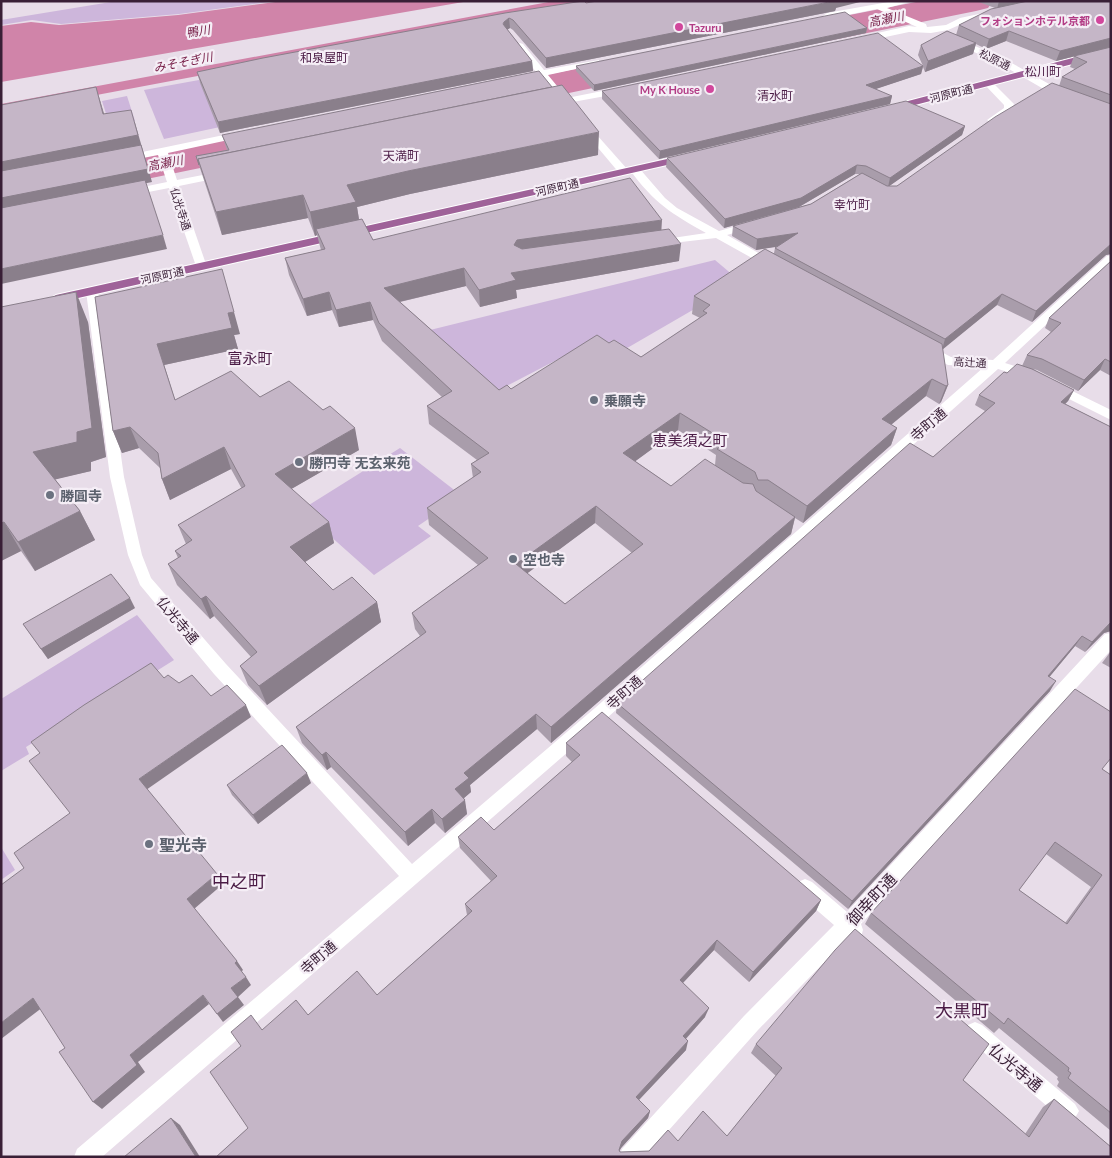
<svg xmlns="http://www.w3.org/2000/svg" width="1112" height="1158" font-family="Lato,'Noto Sans JP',sans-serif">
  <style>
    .green { fill: #cdb6db }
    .water { fill: #d084a9 }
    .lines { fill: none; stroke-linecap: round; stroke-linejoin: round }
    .river { fill: #d084a9; fill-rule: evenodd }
    .major-casing { stroke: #fff; stroke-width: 2 }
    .minor { fill: #fff; fill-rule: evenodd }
    .major { fill: #9f6299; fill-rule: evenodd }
    .wall { fill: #a99dab; fill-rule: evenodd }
    .shaded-wall { fill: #8a7f8b }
    .building { fill: #c5b6c7; stroke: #8a7f8b; fill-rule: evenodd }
    .hotel-dot { fill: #d1479c; stroke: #f5eef6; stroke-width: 2 }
    .worship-dot { fill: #6b7280; stroke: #f5eef6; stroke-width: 2 }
    .labels { text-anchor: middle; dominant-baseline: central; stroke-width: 4.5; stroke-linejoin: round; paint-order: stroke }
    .far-hotel-label { font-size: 11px; font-weight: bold; fill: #b23c85; stroke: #f5eef6; text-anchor: end }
    .far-street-label { font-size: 11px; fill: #391f36; stroke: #f5eef6 }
    .far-water-label { font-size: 12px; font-style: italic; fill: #741a44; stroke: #f5eef6 }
    .far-neighbourhood-label { font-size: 12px; fill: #4a1b45; stroke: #f5eef6 }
    .worship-label { font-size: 14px; font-weight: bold; fill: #5b616d; stroke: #f5eef6; text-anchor: start }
    .street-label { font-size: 14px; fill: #391f36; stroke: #f5eef6 }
    .neighbourhood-label { font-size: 15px; fill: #4a1b45; stroke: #f5eef6 }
    .near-worship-label { font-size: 16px; font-weight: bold; fill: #5b616d; stroke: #f5eef6; text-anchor: start }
    .near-street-label { font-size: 16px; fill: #391f36; stroke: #f5eef6 }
    .near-neighbourhood-label { font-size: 18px; fill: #4a1b45; stroke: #f5eef6 }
  </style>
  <rect width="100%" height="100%" fill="#e8dde9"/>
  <g class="green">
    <path d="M117 1H277L179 14 61 24 32 20 1 25V20Z"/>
    <path d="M199 80 220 127 164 139 144 90Z"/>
    <path d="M127 96 135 121 120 124 109 123 102 101Z"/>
    <path d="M715 260 741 282 622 351 599 338 495 392 430 330Z"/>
    <path d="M400 448 462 496 418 526 431 536 374 575 301 510Z"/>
    <path d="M137 615 174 660 101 706 98 703 26 747 29 754 1 771V699Z"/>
    <path d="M1 847 15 870 1 880Z"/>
  </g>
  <g class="water">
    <path d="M283 1H469L1 82V26L31 22 59 25 178 15Z"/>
    <path d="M554 1H596L1 113V104Z"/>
  </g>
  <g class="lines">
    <g class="river">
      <path d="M921 1H993L988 8 976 11 778 51 765 48 760 40 765 32 778 29Z"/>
      <path d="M666 51 679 54 685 62 679 70 474 113 460 109 454 101 460 93 474 89Z"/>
      <path d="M279 128 293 131 299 140 293 149 1 209V183Z"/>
    </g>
    <g class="major-casing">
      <g id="major">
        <path d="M1111 48V54L892 111 887 108 889 106Z"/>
        <path d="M685 155 690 158 689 160 56 303 50 299 56 295Z"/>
      </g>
    </g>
    <g class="minor">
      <path d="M894 1H913L887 8 926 24 927 27 946 25 960 18 993 11 997 14 966 22 948 30 931 33 909 32 862 42 858 39 859 37 909 26 917 27 877 9 827 19 823 16 827 13Z"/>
      <path d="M956 38 1001 57 1067 94 1062 97 1047 91 995 61 953 43V39Z"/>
      <path d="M520 43 523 44 544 70 599 60V64L548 75 567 98 622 87 627 90 622 93 551 106V102L559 100 540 76 523 80 518 77 536 72 516 46Z"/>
      <path d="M989 81 992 82 1014 104 1012 111 992 123 987 120 1004 108V105L984 84Z"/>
      <path d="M586 125 589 126 628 170 629 172 628 174H620L583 130 581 128Z"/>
      <path d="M243 131 248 134 247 136 168 153 177 180 223 171 228 174 223 177 179 186 207 267 201 270 197 269 169 188 128 196 123 193 128 190 167 182 158 155 123 162 118 159 123 156Z"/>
      <path d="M635 167 639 168 665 198 677 208 719 231 751 222 755 223 756 225 755 227 727 235 776 263 778 265 776 267H768L716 238 655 245 653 243 655 241 659 240 706 233C672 214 654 203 630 170Z"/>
      <path d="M1111 255V264L1005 363 1035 372 1037 375 1035 378 1031 379 998 369 607 718 102 1157H74L77 1149 399 876 214 674 140 585 128 555 110 477 86 291 88 288H96L98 291 124 477 142 555 151 578 226 664 412 864 595 708 984 367 948 365 922 352 920 349 922 346H930L951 357 993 360 1107 256Z"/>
      <path d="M1054 382 1111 410V420L1049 389 1048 386 1049 383Z"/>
      <path d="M1111 633V650L861 924 863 930 861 937 854 939 849 937 758 1030 645 1157H619L622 1149 744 1016 834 925 798 894 796 888 798 882 805 879 812 882 847 912 1105 634Z"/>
      <path d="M975 1022 982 1025 1075 1104 1079 1111 1075 1118 1068 1122 1061 1118 968 1039 965 1032 968 1025Z"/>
    </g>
    <use href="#major" class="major"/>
  </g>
  <g class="wall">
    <path d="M976 1H1111V47L1056 61 1006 41 986 49 976 44 973 54 925 72 923 67 921 74 875 89 892 96 890 104 659 159 602 99V91L923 66 918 55 921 45 956 35 959 25 995 8Z"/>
    <path d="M586 3 836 8 835 11 546 68 513 30 510 28 507 29 532 61 533 71 220 133 200 83 197 72Z"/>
    <path d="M867 28 866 33 594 91 576 71V66Z"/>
    <path d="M1111 47V254L1106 255 1032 322 997 305 942 349 948 385 941 402 939 404 926 396 891 425 897 428 891 445 803 523 795 518 791 534 551 743 537 729 470 785 471 792 464 798 467 814 445 833 435 823 408 846 331 767 327 770 302 743 296 727 420 636 415 629 412 613 478 565 429 525 427 508 473 478 471 464 477 460 429 424 427 406 442 397 382 341 373 320 339 327 332 310 307 316 289 275 285 258 321 250 317 235 315 236 308 218 222 235 196 156 227 150 222 135 598 155 410 194 357 207 359 219 373 240 662 230 679 261 516 290 517 298 480 307 466 286 400 302 499 390 511 389 609 343 641 357 700 318 692 314 694 296 774 253 775 248 778 246 756 250 732 236 733 226 793 209 724 228 666 167 667 158 965 126 962 135 889 186H897L1059 86 1062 77 1075 69 1070 67 1074 56ZM855 174H860L811 204 799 207ZM678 430 716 455 715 465 671 486 635 461ZM595 523 632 553 565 604 527 573Z"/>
    <path d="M1111 261V376L1100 370 1078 391 1037 370 1033 369 1074 390 1068 401 1065 404 1111 427V631L1104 633 1085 652 1075 646 1049 677 1050 691 848 909 616 713 617 703 933 457 985 411 975 405 979 395 1007 373 1022 366 1027 355 1051 332 1045 328 1049 318Z"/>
    <path d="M95 297 240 334 234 335 238 349 164 365 175 400 260 397 359 450 291 489 329 522 334 543 305 562 333 590 377 602 381 622 267 705 248 685 240 666 251 657 214 616 210 619 177 585 168 564 178 558 175 551 186 544 178 525 242 489 231 469 170 500 162 479 160 468 139 448 122 453 113 431Z"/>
    <path d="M1 307 88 322 106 457 91 462V471L55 479 80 511 95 540 35 571 21 551 1 561Z"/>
    <path d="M135 608 48 659 23 624Z"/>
    <path d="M1111 651V668L1102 663Z"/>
    <path d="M566 743 821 900 816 911 749 982 714 950 683 983 705 1017 686 1039V1050L639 1100 650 1111 648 1118 621 1148 619 1151 620 1152 649 1151 678 1141 727 1136 776 1076 751 1053 756 1044 963 1080 1025 1134 1043 1107 1054 1099 1111 1147 216 1157 248 1128 262 1030 377 995 467 915 465 904 491 881 460 848 458 837 494 830 572 762 566 756Z"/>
    <path d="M1102 769 1111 775V1131L1057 1086 1059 1082 1057 1079 1058 1077 999 1028 994 1033 865 924 871 913ZM1046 854 1091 887 1065 923 1019 890Z"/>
    <path d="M311 783 258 824 232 795 227 785Z"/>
  </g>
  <g class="shaded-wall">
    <path d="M834 1H864L836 8 835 11 546 68V58Z"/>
    <path d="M999 1H1034L997 9Z"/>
    <path d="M509 18 510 28 504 32V34V22Z"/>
    <path d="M867 28 866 33 594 91V85Z"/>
    <path d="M1009 31 1006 41 986 49 989 39Z"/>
    <path d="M1111 38V47L1056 61 1060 51Z"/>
    <path d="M976 43 973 54 925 72 928 61Z"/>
    <path d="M532 61 533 71 220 133 218 122Z"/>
    <path d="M923 66 921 74 864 93 866 85Z"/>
    <path d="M96 87 100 100 108 127 103 114Z"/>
    <path d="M892 96 890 104 659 159 660 151Z"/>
    <path d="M135 123 152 182 1 213V162Z"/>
    <path d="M965 126 962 135 888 187 890 178Z"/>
    <path d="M599 132 598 155 410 194 357 207 360 226 316 229 317 235 315 236 310 212 347 185 408 171Z"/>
    <path d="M857 165 855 174 799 207 724 228 725 219Z"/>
    <path d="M303 195 308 218 222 235 216 212Z"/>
    <path d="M662 220 661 237 518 257 514 245 517 240Z"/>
    <path d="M798 233 796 244 756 250 757 239Z"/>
    <path d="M163 235 167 249 1 284V269Z"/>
    <path d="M681 244 679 261 516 290 517 298 480 307 479 290 511 273Z"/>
    <path d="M1111 244V254L1106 255 1032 322 1036 311Z"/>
    <path d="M464 268 466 286 386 305 384 288Z"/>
    <path d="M76 292 88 322 106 457 91 462V471L49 481 33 452 77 432Z"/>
    <path d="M329 292 332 310 307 316 303 299Z"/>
    <path d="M1002 294 997 305 942 350 945 339Z"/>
    <path d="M370 302 373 320 339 327 336 310Z"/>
    <path d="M234 312 240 334 234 335 238 349 164 365 182 422 175 400 157 344 228 313Z"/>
    <path d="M1105 359 1100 370 1078 391 1084 380Z"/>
    <path d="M932 379 926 396 876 437 882 419Z"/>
    <path d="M948 385 941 402 939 404 946 386Z"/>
    <path d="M1074 390 1068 401 1056 413 1061 402Z"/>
    <path d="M680 413 678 430 622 471 623 453Z"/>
    <path d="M130 427 139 448 122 453 113 431Z"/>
    <path d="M355 428 359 450 281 495 275 474Z"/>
    <path d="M897 428 891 445 803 523 807 506Z"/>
    <path d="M224 447 231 469 170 500 162 479Z"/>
    <path d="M596 506 595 523 517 581 516 564Z"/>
    <path d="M80 511 95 540 35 571 18 542Z"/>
    <path d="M795 517 791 534 551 743V727Z"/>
    <path d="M4 522 21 551 1 561V523Z"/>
    <path d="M329 522 334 543 296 568 290 547Z"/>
    <path d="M206 596 214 616 210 619 201 599Z"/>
    <path d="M130 598 135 608 48 659 41 649Z"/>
    <path d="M377 602 381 622 267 705 259 686Z"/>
    <path d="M1111 622V631L1104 633 1085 652 1092 642Z"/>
    <path d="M1082 636 1075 646 1042 686 1048 676Z"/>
    <path d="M1056 681 1050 691 848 909 852 901Z"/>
    <path d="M246 705 251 717 146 790 139 779Z"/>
    <path d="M536 714 537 729 470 785 471 792 457 804 455 789 464 773Z"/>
    <path d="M326 752 331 767 327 770 322 755Z"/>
    <path d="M307 773 311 783 258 824 253 815Z"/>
    <path d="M465 800 467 814 445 833 442 819Z"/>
    <path d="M432 809 435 823 408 846 405 832Z"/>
    <path d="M217 874 223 884 194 909 187 899Z"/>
    <path d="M821 900 816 911 749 982 753 972Z"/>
    <path d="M717 940 714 950 677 989 680 980Z"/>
    <path d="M237 961 243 970 241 972 235 963Z"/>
    <path d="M246 977 251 985 238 997 244 1005 223 1022 217 1014 231 988Z"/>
    <path d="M203 995 209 1004 138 1062 145 1072 102 1109 93 1102 130 1055Z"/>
    <path d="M33 998 43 1007 1 1039V1023Z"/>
    <path d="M709 1008 705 1017 680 1045 683 1036Z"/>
    <path d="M688 1041 686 1050 635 1104 636 1097Z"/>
    <path d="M650 1111 648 1118 621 1148 617 1156 622 1141Z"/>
    <path d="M171 1118 180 1125 200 1157H196Z"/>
  </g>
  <g class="building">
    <path d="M583 1H584L586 3 597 1H834L546 58 513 20 509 18 504 22 503 24 532 61 218 122 197 72 263 58 505 13Z"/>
    <path d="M1028 1H1111V38L1060 51 1009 31 989 39 959 25 991 9Z"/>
    <path d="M845 12 867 28 594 85 576 66Z"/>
    <path d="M947 31 976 43 928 61 921 45Z"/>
    <path d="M878 33 923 66 866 85 892 96 660 151 602 91Z"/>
    <path d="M1111 47V95L1062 77 1087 62 1074 56Z"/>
    <path d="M539 71 552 87 198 159 199 165 196 156 229 150 222 135Z"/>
    <path d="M1052 83 1111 104V244L1036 311 1002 294 945 339 775 248 798 233 757 239 733 226 811 204 862 173 887 186H897L995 117Z"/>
    <path d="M562 85 599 132 408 171 347 185 356 202 310 212 303 195 216 212 198 159Z"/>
    <path d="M96 87 103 114 131 110 138 135 1 162V105Z"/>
    <path d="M906 101 965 126 890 178 866 166 857 165 801 198 725 219 667 158Z"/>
    <path d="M141 145 148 169 1 198V171Z"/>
    <path d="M630 178 662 220 517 240 514 245 522 249 669 229 681 244 511 273 516 280 479 290 464 268 384 288 499 390 507 385 511 389 597 335 609 343 614 340 641 357 707 313 703 311 710 305 694 296 765 249 942 344 948 385 946 386 932 379 882 419 897 428 807 506 768 480H758L755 472 717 449 727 442 680 413 623 453 671 486 705 459 743 483 753 484 756 491 795 517 551 727 536 714 464 773 469 778 455 789 465 800 442 819 432 809 405 832 326 752 322 755 296 727 426 632 412 613 488 558 427 508 481 472 471 464 489 453 427 406 452 391 379 323 370 302 336 310 329 292 303 299 285 258 325 249 316 229 362 219 373 240ZM596 506 643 544 565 604 516 564Z"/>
    <path d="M145 180 163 235 1 269V208Z"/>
    <path d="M1111 261V362L1105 359 1084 380 1042 359 1027 355 1061 323 1049 318Z"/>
    <path d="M222 269 234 312 228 313 232 328 157 344 175 400 231 371 260 397 289 381 323 410 330 406 355 428 275 474 329 522 290 547 333 590 352 577 377 602 259 686 240 666 257 652 206 596 201 599 168 564 181 556 175 551 192 540 178 525 245 486 224 447 162 479 158 453 130 427 113 431 95 297Z"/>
    <path d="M76 292 92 428 77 432V442L33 452 80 511 18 542 4 522 1 523V307Z"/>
    <path d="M1017 364 1032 369 1074 390 1061 402 1111 427V608L1110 609 1111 610V622L1092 642 1082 636 1048 676 1056 681 852 901 617 703 910 443 933 457 995 403 979 395 1004 372 1007 373Z"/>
    <path d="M111 574 130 598 41 649 23 624Z"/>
    <path d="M151 663 164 678 168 675 179 683 192 675 211 696 227 685 246 705 139 779 217 874 187 899 237 961 235 963 246 977 231 988 238 997 217 1014 203 995 130 1055 137 1065 93 1102 59 1052 65 1048 33 998 1 1023V885L24 868 14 853 70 813 29 761 40 753 31 742 84 705Z"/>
    <path d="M1075 689 1111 712V758L1102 769 1111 775V1113L1068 1078 1071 1073 1068 1071 1069 1068 1008 1018 1004 1024 871 913ZM1055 842 1102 875 1067 924 1019 890Z"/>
    <path d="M602 712 821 900 753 972 717 940 680 980 709 1008 683 1036 688 1041 636 1097 650 1111 622 1141 619 1150 620 1152 649 1151 668 1130 678 1141 703 1111 727 1136 782 1068 756 1044 835 950 855 929 989 1044 963 1080 1029 1137 1054 1099 1111 1147V1157H216L248 1128 210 1072 241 1046 231 1032 251 1015 262 1030 296 1000 308 1015 357 971 377 995 472 911 465 904 497 876 458 837 481 817 494 830 580 755 566 743Z"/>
    <path d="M282 745 307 773 253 815 227 785Z"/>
    <path d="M171 1118 196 1157H124Z"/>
  </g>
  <g class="hotel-dot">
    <circle cx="1100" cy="20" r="5"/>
    <circle cx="679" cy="27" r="5"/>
    <circle cx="710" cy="89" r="5"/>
  </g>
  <g class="worship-dot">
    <circle cx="594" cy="400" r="5"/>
    <circle cx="299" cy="462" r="5"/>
    <circle cx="50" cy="495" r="5"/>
    <circle cx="513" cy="559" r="5"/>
    <circle cx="149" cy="844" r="5"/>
  </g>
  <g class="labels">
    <g class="far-hotel-label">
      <text x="1090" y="20">フォションホテル京都</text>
      <text x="689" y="27" text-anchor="start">Tazuru</text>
      <text x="700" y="89">My K House</text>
    </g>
    <g class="far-street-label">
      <text transform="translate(995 59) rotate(26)">松原通</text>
      <text transform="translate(951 93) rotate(-14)">河原町通</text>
      <text transform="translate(557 187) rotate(-13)">河原町通</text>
      <text transform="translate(181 209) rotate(72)">仏光寺通</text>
      <text transform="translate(162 275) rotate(-12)">河原町通</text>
      <text transform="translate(970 362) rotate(4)">高辻通</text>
    </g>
    <g class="far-water-label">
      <text transform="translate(886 19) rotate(-11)">高瀬川</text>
      <text transform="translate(198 31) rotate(-9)">鴨川</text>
      <text transform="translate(183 62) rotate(-11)">みそそぎ川</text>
      <text transform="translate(165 163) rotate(-11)">高瀬川</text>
    </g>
    <g class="far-neighbourhood-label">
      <text x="324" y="57">和泉屋町</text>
      <text x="1043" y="71">松川町</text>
      <text x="775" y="95">清水町</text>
      <text x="401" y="155">天満町</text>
      <text x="852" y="204">幸竹町</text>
    </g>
    <g class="worship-label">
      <text x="604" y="400">乗願寺</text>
      <text x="309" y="462">勝円寺 无玄来苑</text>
      <text x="60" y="495">勝圓寺</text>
      <text x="523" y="559">空也寺</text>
    </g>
    <g class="street-label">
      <text transform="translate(928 424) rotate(-41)">寺町通</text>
      <text transform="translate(178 620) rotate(50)">仏光寺通</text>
      <text transform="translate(624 692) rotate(-42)">寺町通</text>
      <text transform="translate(318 957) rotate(-41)">寺町通</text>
    </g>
    <g class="neighbourhood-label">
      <text x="250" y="358">富永町</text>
      <text x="690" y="440">恵美須之町</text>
    </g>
    <g class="near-worship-label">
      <text x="159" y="844">聖光寺</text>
    </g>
    <g class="near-street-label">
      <text transform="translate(871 899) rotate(-47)">御幸町通</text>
      <text transform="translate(1016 1067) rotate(40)">仏光寺通</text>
    </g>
    <g class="near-neighbourhood-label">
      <text x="239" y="881">中之町</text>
      <text x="962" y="1010">大黒町</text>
    </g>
  </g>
  <rect width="1112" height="1158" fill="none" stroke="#391f36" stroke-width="5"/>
</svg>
